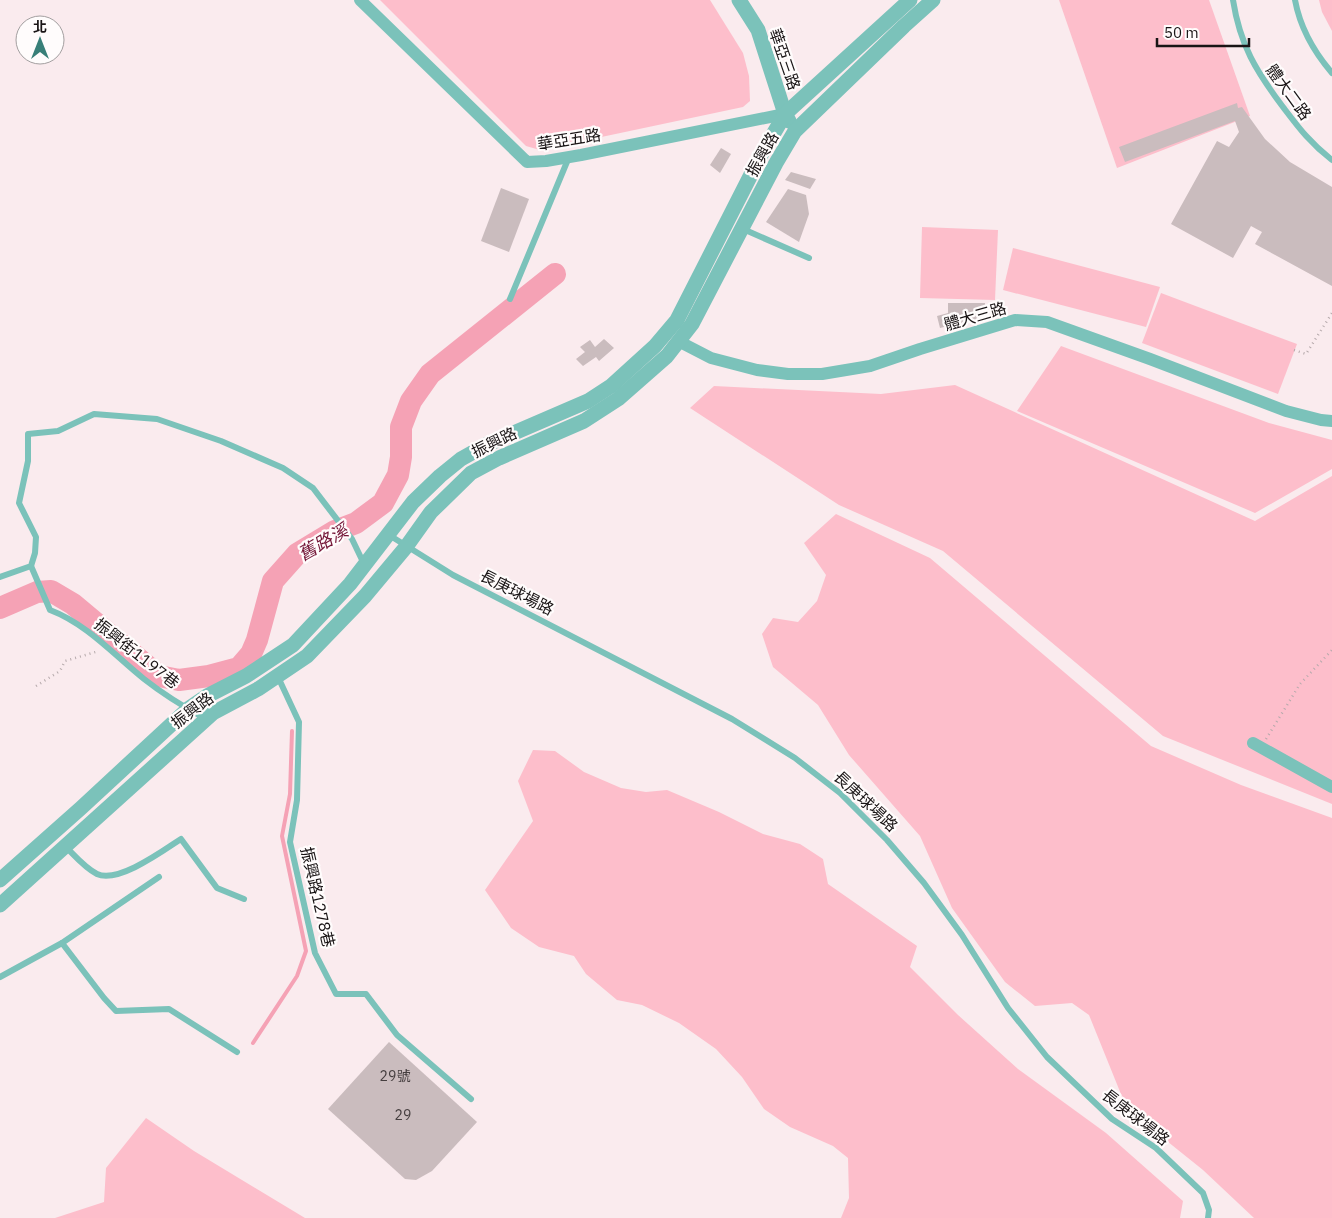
<svg xmlns="http://www.w3.org/2000/svg" width="1332" height="1218" font-family="'IBM Plex Sans','Noto Sans TC',sans-serif">
  <style>
    .green { fill: #fdbecb }
    .lines { fill: none; stroke-linecap: round; stroke-linejoin: round }
    .stream { stroke: #f5a2b5; stroke-width: 4 }
    .river { stroke: #f5a2b5; stroke-width: 22 }
    .building { fill: #cabcbe }
    .path { stroke: #b5a9ab; stroke-width: 2.5; stroke-dasharray: 1 4; stroke-linecap: butt }
    .service { stroke: #7bc2ba; stroke-width: 6 }
    .minor { stroke: #7bc2ba; stroke-width: 12 }
    .tertiary { stroke: #7bc2ba; stroke-width: 15 }
    .labels { text-anchor: middle; dominant-baseline: central; stroke-width: 4.5; stroke-linejoin: round; paint-order: stroke }
    .number-label { font-size: 14px; fill: #453e3f }
    .street-label { font-size: 16px; fill: #191415; stroke: #fffcfc }
    .water-label { font-size: 18px; font-style: italic; fill: #731436; stroke: #fffcfc }
  </style>
  <rect width="100%" height="100%" fill="#faebee"/>
  <g class="green">
    <path d="M380 0H710L743 53 749 76 750 101 743 107 540 150 526 146Z"/>
    <path d="M1059 0H1209L1250 116 1117 168Z"/>
    <path d="M1319 0H1332V31L1322 12Z"/>
    <path d="M922 227 998 230 995 300 920 298Z"/>
    <path d="M1013 248 1160 287 1146 327 1003 290Z"/>
    <path d="M1161 293 1297 344 1278 394 1142 343Z"/>
    <path d="M1061 346 1269 423 1332 440V469L1255 513 1017 411Z"/>
    <path d="M955 385 1255 521 1332 476V804L1163 736 943 551 839 505 690 408 714 386 881 394Z"/>
    <path d="M836 514 930 558 1151 746 1241 785 1332 818V1218H1254L1203 1170 1127 1109 1089 1015 1072 1003 1035 1006 1005 982 952 908 920 836 849 755 818 705 773 667 762 634 773 618 798 622 817 601 826 575 804 543Z"/>
    <path d="M533 750 555 751 584 772 621 788 646 792 667 790 719 812 763 834 800 844 823 859 828 884 917 946 910 967 958 1015 1018 1069 1106 1133 1183 1201 1180 1218H841L849 1198 848 1158 833 1146 790 1127 764 1109 742 1077 716 1049 679 1023 642 1005 617 1000 586 974 574 956 539 947 511 928 485 890 533 821 518 781Z"/>
    <path d="M146 1118 194 1151 305 1218H55L104 1202 106 1168Z"/>
  </g>
  <g class="lines">
    <path class="stream" d="M253 1043 297 976 306 951 282 836 290 794 292 731"/>
    <path class="river" d="M0 608 37 592 51 591 73 604 159 676 179 680 209 676 239 668 251 654 257 640 273 581 297 554 335 531 356 523 383 503 398 475 401 457V427L411 401 430 374 555 274"/>
  </g>
  <g class="building">
    <path d="M1237 103 1238 108 1242 107 1265 139 1290 162 1332 187V286L1255 244 1262 232 1251 226 1233 258 1171 224 1217 141 1229 147 1239 132 1235 121 1125 162 1119 147Z"/>
    <path d="M721 148 731 154 720 173 710 165Z"/>
    <path d="M791 172 816 179 810 189 785 180Z"/>
    <path d="M501 188 529 199 509 252 481 241Z"/>
    <path d="M788 189 806 195 809 214 799 242 766 222Z"/>
    <path d="M948 303H985L986 320 968 321 940 328 937 316 948 313Z"/>
    <path d="M604 339 614 348 599 361 596 357 583 366 576 359 585 352 580 347 590 340 595 347Z"/>
    <path d="M389 1042 477 1122 432 1171 416 1180 405 1179 328 1109Z"/>
  </g>
  <g class="lines">
    <g class="path">
      <path d="M1294 350 1306 354 1332 313"/>
      <path d="M36 686 60 671 65 661 99 651"/>
      <path d="M1266 739 1300 684 1332 650"/>
    </g>
    <g class="service">
      <path d="M1233 0C1240 45 1256 71 1283 107 1299 128 1310 143 1332 160"/>
      <path d="M1295 0C1300 27 1314 52 1332 73"/>
      <path d="M743 229 809 258"/>
      <path d="M510 299 569 157"/>
      <path d="M389 535 453 575 732 719 795 758 840 793 887 840 924 883 962 935 1008 1008 1047 1057 1112 1119 1156 1148 1203 1193 1209 1210 1208 1218"/>
      <path d="M31 566 50 610C87 624 114 655 144 679 163 694 184 707 206 719"/>
      <path d="M0 577 31 566 35 553 36 537 19 503 28 461V434L58 431 94 414 157 419 221 441 283 468 313 488 352 539 364 564"/>
      <path d="M278 677 299 722 297 800 290 842 315 953 336 994H366L397 1035 471 1099"/>
      <path d="M65 846C75 856 85 868 97 874 118 884 164 850 181 839L217 888 244 899"/>
      <path d="M62 943 159 877"/>
      <path d="M0 977 62 943 104 998 116 1011 169 1009 237 1052"/>
    </g>
    <g class="minor">
      <path d="M360 0 527 162 546 161 581 155 785 114"/>
      <path d="M680 342 711 358 757 370 788 374H822L870 366 920 349 1015 320 1047 322 1150 359 1286 411 1321 420 1332 421"/>
      <path d="M1253 743 1332 787"/>
    </g>
    <g class="tertiary">
      <path d="M739 0 758 30 785 114 789 121"/>
      <path d="M0 880 81 808 188 709 207 696 246 676 293 645 350 584 413 502 440 476 461 459 486 445 588 401 611 386 655 346 677 320 761 155 785 114 910 0"/>
      <path d="M0 905 213 713 258 689 307 656 365 596 406 547 431 512 471 473 499 458 584 421 618 399 667 356 692 324 776 163 795 131 904 26 933 0"/>
    </g>
  </g>
  <g class="labels">
    <g class="number-label">
      <text x="395" y="1076">29號</text>
      <text x="403" y="1115">29</text>
    </g>
    <g class="street-label">
      <text transform="translate(785 59) rotate(71)">華亞三路</text>
      <text transform="translate(1289 92) rotate(54)">體大二路</text>
      <text transform="translate(569 139) rotate(-9)">華亞五路</text>
      <text transform="translate(762 154) rotate(-61)">振興路</text>
      <text transform="translate(975 316) rotate(-16)">體大三路</text>
      <text transform="translate(494 442) rotate(-26)">振興路</text>
      <text transform="translate(517 592) rotate(27)">長庚球場路</text>
      <text transform="translate(137 653) rotate(38)">振興街1197巷</text>
      <text transform="translate(192 710) rotate(-37)">振興路</text>
      <text transform="translate(866 801) rotate(43)">長庚球場路</text>
      <text transform="translate(318 897) rotate(77)">振興路1278巷</text>
      <text transform="translate(1136 1117) rotate(38)">長庚球場路</text>
    </g>
    <g class="water-label">
      <text transform="translate(323 542) rotate(-30)">舊路溪</text>
    </g>
  </g>
  <g transform="translate(40 40)"><circle r="24" fill="#fffcfc" stroke="#a39fa0"/>
  <path d="M0-4L9 19L0 12L-9 19Z" fill="#387f78"/>
  <text y="-8" font-size="14" font-weight="bold" text-anchor="middle" fill="#191415">北</text>
  </g>
  <path d="M1157 38v8h92v-8" fill="none" stroke="#191415" stroke-width="2.5"/>
  <text x="1164" y="38" font-size="15" fill="#191415" stroke="#fffcfc" stroke-width="4" paint-order="stroke">50 m</text>
</svg>
